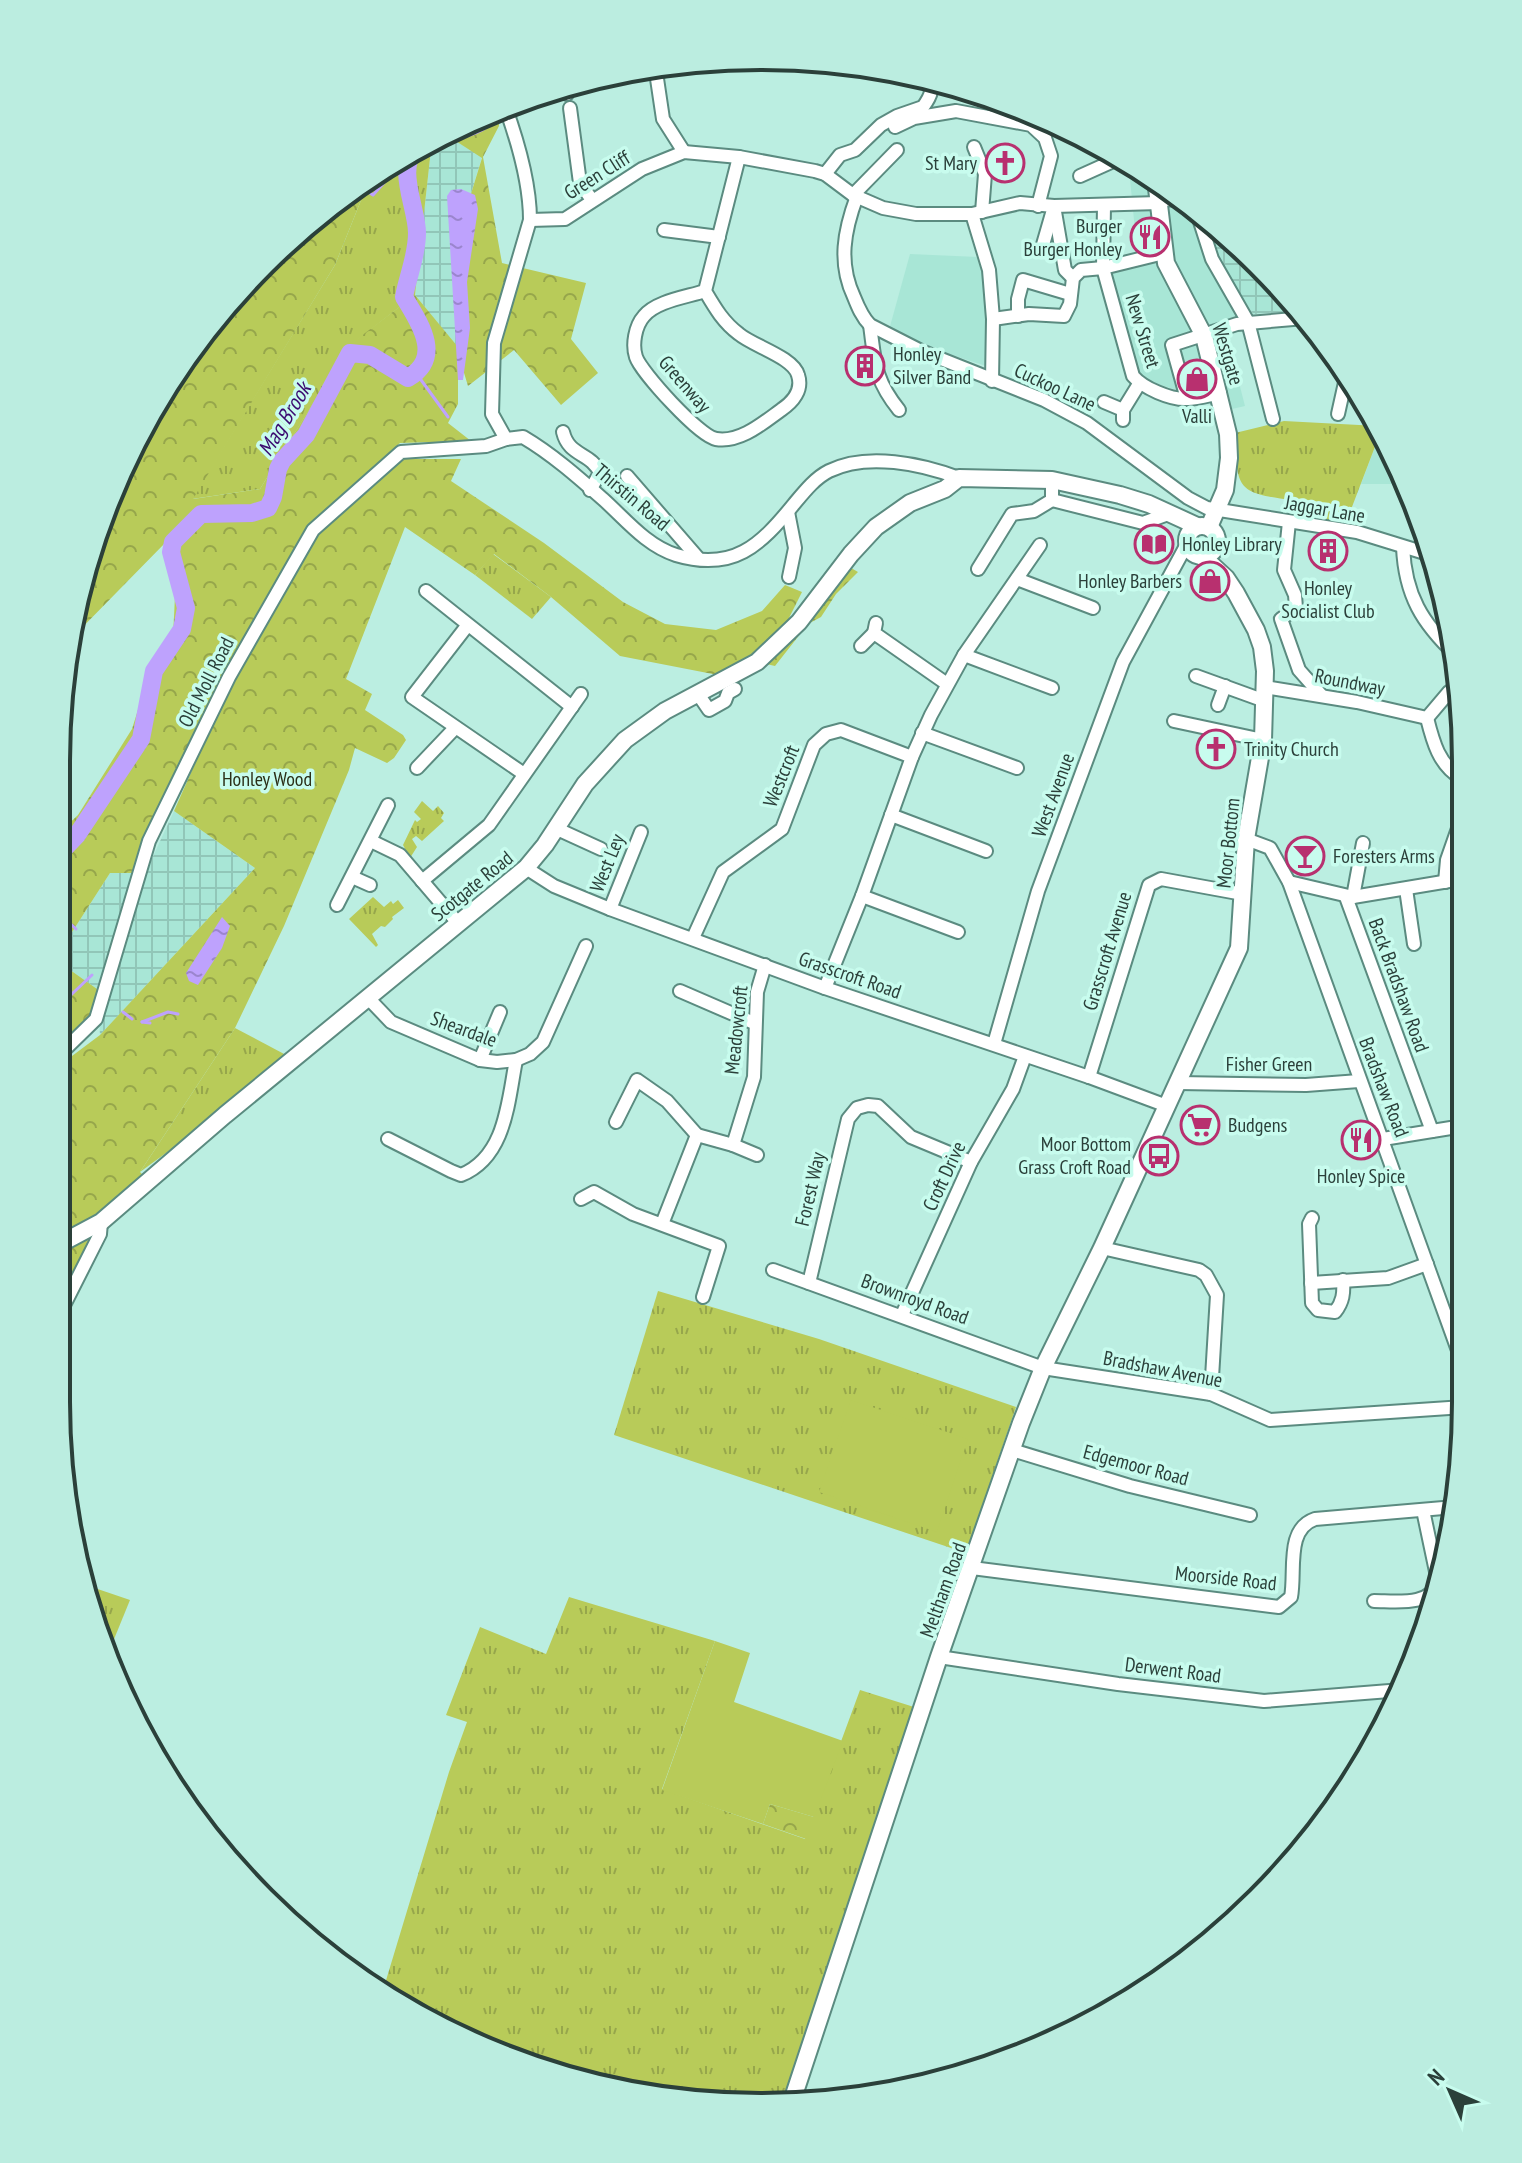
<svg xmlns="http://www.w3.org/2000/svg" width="1522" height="2163" font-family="'PT Sans Narrow',sans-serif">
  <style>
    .built { fill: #a8e6d6 }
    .industrial { fill: url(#industrial-grid) }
    .grass { fill: url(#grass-tufts) }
    .forest { fill: url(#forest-crowns) }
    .garden { fill: #b8cb59 }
    .water { fill: url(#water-ripples) }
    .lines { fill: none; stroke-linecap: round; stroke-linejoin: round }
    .stream { stroke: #bea2fd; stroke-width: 3 }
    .river { stroke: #bea2fd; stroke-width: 18 }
    .street-casing { stroke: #5b8b80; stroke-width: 16 }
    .secondary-casing { stroke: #5b8b80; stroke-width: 20 }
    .street { stroke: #fff; stroke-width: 12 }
    .secondary { stroke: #fff; stroke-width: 16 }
    .labels { text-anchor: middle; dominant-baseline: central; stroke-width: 7; stroke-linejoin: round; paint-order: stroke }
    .poi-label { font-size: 20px; fill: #2b403a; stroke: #c8fcee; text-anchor: start }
    .street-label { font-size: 20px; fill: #2b403a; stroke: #c8fcee }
    .park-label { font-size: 20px; fill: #2b2f18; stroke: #c8fcee }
    .water-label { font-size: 22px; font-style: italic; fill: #3b0a70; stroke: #c8fcee }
    .rim { fill: none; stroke: #2b403a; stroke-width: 4 }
  </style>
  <defs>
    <pattern id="industrial-grid" width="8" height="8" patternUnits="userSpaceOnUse" patternTransform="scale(2)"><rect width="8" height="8" fill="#a8e6d6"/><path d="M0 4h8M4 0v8" fill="none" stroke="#91c6b8"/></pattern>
    <pattern id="grass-tufts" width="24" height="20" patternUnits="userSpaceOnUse" patternTransform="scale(2)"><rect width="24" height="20" fill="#b8cb59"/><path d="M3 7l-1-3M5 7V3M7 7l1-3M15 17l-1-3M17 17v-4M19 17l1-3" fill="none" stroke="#96a64b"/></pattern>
    <pattern id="forest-crowns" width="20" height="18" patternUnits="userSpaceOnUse" patternTransform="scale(2)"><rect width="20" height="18" fill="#b8cb59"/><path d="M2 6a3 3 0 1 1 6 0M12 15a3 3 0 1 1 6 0" fill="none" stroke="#96a64b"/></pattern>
    <pattern id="water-ripples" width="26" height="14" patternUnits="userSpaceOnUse" patternTransform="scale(2)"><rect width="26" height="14" fill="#bea2fd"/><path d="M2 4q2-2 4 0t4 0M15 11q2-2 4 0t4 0" fill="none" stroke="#9b85ce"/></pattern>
  </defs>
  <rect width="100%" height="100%" fill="#bbeee1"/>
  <g class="built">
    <path d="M1151 177 1189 201 1199 235 1240 317 1227 336 1245 406 1232 409 1225 385 1196 392 1179 391 1149 381 1135 368 1112 270 1138 261 1130 179Z"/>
    <path d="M910 254 978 257 987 291 986 366 906 340 889 330Z"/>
    <path d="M1381 431 1393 450 1404 484H1361Z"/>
  </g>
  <g class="industrial">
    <path d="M445 134 482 157 466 210 458 348 415 295 432 140Z"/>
    <path d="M1219 229 1291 296 1301 311 1253 314 1211 246 1207 234Z"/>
    <path d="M174 811 255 868 100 1035 97 989 56 960V957L110 873H134L149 865Z"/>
  </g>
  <g class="grass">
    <path d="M432 140 415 295 348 347 260 489 192 499 335 265 370 178 408 151Z"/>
    <path d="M1284 421 1378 426 1381 431 1347 520 1337 524 1293 515 1292 500C1236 493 1237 489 1235 433Z"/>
    <path d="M493 554 551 597 532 619 475 575Z"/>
    <path d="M422 801 433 811 438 806 444 813 441 818 444 821 422 841 416 836 412 839 417 847 410 858 403 845 415 820 417 822 421 819 414 812Z"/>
    <path d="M373 897 384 907 391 901 393 904 398 900 404 908 392 917 393 919 385 927 381 926 372 934 378 945 376 947 349 919Z"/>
    <path d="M235 1028 286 1055 203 1126 140 1172Z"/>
    <path d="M658 1291 819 1339 1016 1407 966 1553 614 1435Z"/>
    <path d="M80 1583 130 1600 110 1649 109 1648Z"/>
    <path d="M569 1597 715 1641 662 1789 805 1839 860 1690 914 1707 784 2101H669L491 2053 384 1987 449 1772 467 1722 446 1715 480 1627 546 1654Z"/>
  </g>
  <g class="forest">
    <path d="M499 109V126L483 157 502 263 586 283 571 339 598 373 561 405 514 350 468 386 458 353V404L448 423 471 441 400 443 310 527 218 684 143 847 134 873H110L56 957V836L78 815 132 729 152 665 173 637 175 596 167 541 68 642 70 623 151 408 296 231 370 178 335 265 193 499 260 489 348 346 415 295 458 347 466 210 482 158 445 134Z"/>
    <path d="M404 459H461L451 481 544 543 623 602 665 624 716 630 762 611 785 585 802 592 789 618 799 624 846 565 858 572 836 594 821 617 808 624 775 666 753 661 723 676 620 656 551 597 494 554 475 575 405 527 346 679 372 694 365 710 403 735 406 740 394 758 387 763 355 748 349 770 284 926 235 1028 140 1172 155 1187 114 1218 87 1247 61 1300 56 1303V1068L100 1035 255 868 174 811 229 687 319 534Z"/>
    <path d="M56 960 97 989C96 1017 74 1035 56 1054Z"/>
    <path d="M770 1804 814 1817 806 1839 763 1824Z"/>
  </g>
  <g class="garden">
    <path d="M851 1400 968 1439 937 1532 819 1492Z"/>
    <path d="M715 1641 750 1653 734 1702 843 1741 814 1817 770 1804 763 1824 662 1790Z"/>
  </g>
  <g class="water">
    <path d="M461 189 475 195 478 209 467 282 470 328 463 380H458L447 196 451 190Z"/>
    <path d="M222 917 230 926 222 948 198 985 189 981 186 973Z"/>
  </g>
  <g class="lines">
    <g class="stream">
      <path d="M359 186 373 195 408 156"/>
      <path d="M416 373 448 417"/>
      <path d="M56 910 76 929"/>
      <path d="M56 1009 92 975"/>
      <path d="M123 1012 132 1019"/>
      <path d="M142 1022 168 1012 178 1014"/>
      <path d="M142 1022 150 1023"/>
    </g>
    <g class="river">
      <path d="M441 136C457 131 481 127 491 113"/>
      <path d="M56 857 77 835 141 739 154 671 182 629 186 608 171 552 173 542 201 514 252 513 268 508 273 497 278 469 282 461 306 435 350 353 370 355 408 378C444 357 419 322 404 297 408 275 417 256 417 233 417 207 395 168 417 147"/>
    </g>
    <g class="street-casing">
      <g id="street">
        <path d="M566 86 567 94"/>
        <path d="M505 106C518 142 530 182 530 220L494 343 492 414 506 439 523 437C552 454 579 478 604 500 626 520 647 546 676 555 733 572 760 546 794 504 804 492 815 478 829 471 867 452 922 464 959 478"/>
        <path d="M570 108 580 183 592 200"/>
        <path d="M895 127 914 118 956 111 1031 125 1045 138 1051 156 1038 206"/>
        <path d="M974 147 985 174 982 212"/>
        <path d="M684 152 663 119 656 72 715 61"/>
        <path d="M825 174 840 155 855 150 881 125 897 116 923 107C931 96 935 88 926 77"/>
        <path d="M1080 176 1120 158"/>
        <path d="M853 195 897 150"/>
        <path d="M857 196C844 231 838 263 854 297 858 307 862 317 870 325L921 351 1044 400 1087 423 1188 498 1207 508 1357 532 1425 553"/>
        <path d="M1054 206 1065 270 1073 278"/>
        <path d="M1104 206 1103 268 1133 376C1143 388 1171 400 1187 399 1198 399 1210 395 1220 393"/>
        <path d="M1195 206 1212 259 1248 322 1273 419"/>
        <path d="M972 214 989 270 993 319 992 381"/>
        <path d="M530 220 565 219 642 169 684 152 739 157 815 171 825 174 853 195 883 208 916 214H972L1020 203 1054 206 1159 203"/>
        <path d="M664 230 719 237"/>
        <path d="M1042 248 1053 210"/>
        <path d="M705 291C687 297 656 301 644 316 635 326 632 345 636 357 641 372 699 436 716 439 740 443 763 423 781 410 793 402 803 390 798 375 793 357 753 346 739 334 723 322 715 308 705 291L739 157"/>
        <path d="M1018 316V299L1023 280 1070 294"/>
        <path d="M993 319 1029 314 1064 316 1070 304 1073 278 1081 270 1103 268 1164 253"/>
        <path d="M870 325C875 362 874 379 899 410"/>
        <path d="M1187 399 1172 345 1237 324 1305 318"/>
        <path d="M1104 402 1123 410"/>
        <path d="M1338 414 1346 378"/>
        <path d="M1123 420V410L1139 384"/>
        <path d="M563 432C569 457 591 452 600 473L590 490"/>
        <path d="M627 476 698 558"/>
        <path d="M1052 500 1143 523 1168 514"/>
        <path d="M788 512 795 548 789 577"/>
        <path d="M1289 522 1284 570 1295 595 1296 608 1281 619 1299 670 1322 696"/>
        <path d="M1403 547C1405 595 1422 623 1456 655"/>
        <path d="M978 569 1012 514 1034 511 1052 500V480"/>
        <path d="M1017 579 1093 608"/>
        <path d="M426 591 572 707"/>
        <path d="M876 623 874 633 947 684"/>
        <path d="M467 626 412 697 524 774"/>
        <path d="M861 646 874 633"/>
        <path d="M964 655 1052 688"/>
        <path d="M1196 676 1265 701"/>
        <path d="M1265 687 1357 702 1427 718 1449 692 1460 684"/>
        <path d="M698 694 709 710 725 701 728 693 735 689"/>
        <path d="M1218 705 1225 686"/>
        <path d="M1427 718C1433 742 1439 765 1461 778"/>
        <path d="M1174 721 1263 740"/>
        <path d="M922 733 1017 768"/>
        <path d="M417 768 455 728"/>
        <path d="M891 815 986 851"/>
        <path d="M555 828 601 849"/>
        <path d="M1246 839 1270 848 1289 882 1464 1367"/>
        <path d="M371 841 400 855 458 923"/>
        <path d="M526 868 554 886 610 909 825 988 1089 1077 1167 1106"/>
        <path d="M352 877 370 885"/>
        <path d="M422 881 489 825 581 694"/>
        <path d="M1289 882 1353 897 1461 879"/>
        <path d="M1445 882 1447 860 1461 820"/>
        <path d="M1406 889 1414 944"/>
        <path d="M862 896 958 932"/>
        <path d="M1346 897 1432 1131"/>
        <path d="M1353 897 1363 843"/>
        <path d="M337 905 388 805"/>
        <path d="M610 909 641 832"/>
        <path d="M693 938 723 872 782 829 814 745 826 734 841 730 912 757"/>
        <path d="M825 988 862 896 912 757 931 715 964 655 1040 545"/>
        <path d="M680 991 754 1023"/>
        <path d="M369 999 391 1022 480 1060 497 1062 516 1060 530 1054 543 1042 586 946"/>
        <path d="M994 1044 1038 891 1123 662 1187 544"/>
        <path d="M56 1058 96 1019 149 841 229 677 313 530 401 452 486 446 506 439"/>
        <path d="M480 1060 500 1012"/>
        <path d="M1089 1077 1149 885 1161 879 1243 894"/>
        <path d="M1178 1083 1306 1085 1359 1081"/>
        <path d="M616 1122 637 1080 667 1101 697 1135"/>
        <path d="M388 1139 451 1171 461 1175C506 1157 508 1101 516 1060"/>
        <path d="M1383 1139 1463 1126"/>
        <path d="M733 1145 757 1155"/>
        <path d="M581 1199 594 1192 633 1214 719 1246 703 1297"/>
        <path d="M1312 1218 1309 1224 1312 1303 1318 1310 1335 1312C1343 1302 1344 1293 1343 1280"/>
        <path d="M662 1224 697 1135 733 1145 754 1077 757 992 765 965"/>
        <path d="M1102 1248 1199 1270 1206 1275 1217 1295 1211 1394"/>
        <path d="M773 1270 1043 1368 1211 1394 1270 1420 1464 1407"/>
        <path d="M809 1283 848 1119 857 1108 868 1105 878 1106 911 1137 971 1162"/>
        <path d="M1311 1283 1388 1278 1427 1264"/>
        <path d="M902 1315 971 1162 1013 1089 1025 1056"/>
        <path d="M56 1321 100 1234 101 1222"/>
        <path d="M1012 1450 1130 1486 1250 1515"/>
        <path d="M972 1568 1279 1607 1291 1597C1296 1572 1285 1529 1315 1519L1455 1507"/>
        <path d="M1374 1601C1395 1601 1432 1607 1438 1581L1423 1510"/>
        <path d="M939 1657 1118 1684 1264 1701 1402 1690"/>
      </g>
    </g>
    <g class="secondary-casing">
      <g id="secondary">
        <path d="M1156 180 1166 263 1204 336 1228 434 1229 458 1225 490 1209 527"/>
        <path d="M1159 198 1182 197"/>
        <circle cx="1202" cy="541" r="15"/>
        <path d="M56 1246 101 1222 225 1115 526 868 545 845 585 784 625 740 665 711 757 662 799 622 851 554 876 527 910 503 945 489 959 478 1052 480 1120 495 1149 504 1197 526"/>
        <path d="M792 2101 939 1657 1021 1423 1043 1368 1102 1248 1239 948 1246 839 1263 740 1265 671 1262 647 1256 630 1236 593 1226 578 1202 556"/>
      </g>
    </g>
    <use href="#street" class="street"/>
    <use href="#secondary" class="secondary"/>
  </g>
  <defs>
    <g id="church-ring" transform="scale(2)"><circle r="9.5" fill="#c8fcee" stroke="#b8306f" stroke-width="1.5"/><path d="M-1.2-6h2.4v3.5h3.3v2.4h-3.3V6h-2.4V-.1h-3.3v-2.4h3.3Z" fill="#b8306f"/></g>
    <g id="restaurant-ring" transform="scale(2)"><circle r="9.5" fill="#c8fcee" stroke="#b8306f" stroke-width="1.5"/><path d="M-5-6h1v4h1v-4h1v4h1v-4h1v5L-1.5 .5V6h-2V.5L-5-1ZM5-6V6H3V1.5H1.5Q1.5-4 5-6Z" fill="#b8306f"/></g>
    <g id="building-ring" transform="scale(2)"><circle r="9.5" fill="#c8fcee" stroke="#b8306f" stroke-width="1.5"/><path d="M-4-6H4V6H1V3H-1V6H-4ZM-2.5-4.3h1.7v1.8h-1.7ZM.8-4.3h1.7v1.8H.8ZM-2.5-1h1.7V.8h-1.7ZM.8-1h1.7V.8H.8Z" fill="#b8306f"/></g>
    <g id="shop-ring" transform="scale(2)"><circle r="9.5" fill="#c8fcee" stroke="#b8306f" stroke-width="1.5"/><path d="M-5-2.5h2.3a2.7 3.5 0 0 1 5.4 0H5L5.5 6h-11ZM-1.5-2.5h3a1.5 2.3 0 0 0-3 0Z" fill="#b8306f"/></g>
    <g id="library-ring" transform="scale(2)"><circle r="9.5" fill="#c8fcee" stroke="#b8306f" stroke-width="1.5"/><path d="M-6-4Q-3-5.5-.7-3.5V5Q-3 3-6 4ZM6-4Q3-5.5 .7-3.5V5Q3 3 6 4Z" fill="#b8306f"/></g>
    <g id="bar-ring" transform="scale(2)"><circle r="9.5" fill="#c8fcee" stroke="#b8306f" stroke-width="1.5"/><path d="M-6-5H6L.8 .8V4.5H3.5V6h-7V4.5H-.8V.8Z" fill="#b8306f"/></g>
    <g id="supermarket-ring" transform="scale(2)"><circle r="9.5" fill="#c8fcee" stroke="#b8306f" stroke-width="1.5"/><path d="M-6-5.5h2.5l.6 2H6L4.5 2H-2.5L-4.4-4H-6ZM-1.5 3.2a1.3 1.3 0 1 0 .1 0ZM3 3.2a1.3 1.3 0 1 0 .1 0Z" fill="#b8306f"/></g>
    <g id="bus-ring" transform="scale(2)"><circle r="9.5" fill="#c8fcee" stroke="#b8306f" stroke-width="1.5"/><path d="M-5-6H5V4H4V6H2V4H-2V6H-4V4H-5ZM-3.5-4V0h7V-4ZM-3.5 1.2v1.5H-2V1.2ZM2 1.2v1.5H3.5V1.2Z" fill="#b8306f"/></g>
  </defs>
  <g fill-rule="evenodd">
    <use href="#church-ring" x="1005" y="163"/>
    <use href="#restaurant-ring" x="1150" y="237"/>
    <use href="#building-ring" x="865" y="366"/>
    <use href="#shop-ring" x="1197" y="379"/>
    <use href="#library-ring" x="1154" y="544"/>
    <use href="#building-ring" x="1328" y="551"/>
    <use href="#shop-ring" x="1210" y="581"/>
    <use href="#church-ring" x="1216" y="749"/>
    <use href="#bar-ring" x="1305" y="856"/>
    <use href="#supermarket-ring" x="1200" y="1125"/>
    <use href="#restaurant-ring" x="1361" y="1140"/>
    <use href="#bus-ring" x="1159" y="1156"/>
  </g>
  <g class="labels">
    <g class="poi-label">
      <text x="977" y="163" text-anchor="end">St Mary</text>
      <text x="1122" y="226" text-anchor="end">Burger<tspan x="1122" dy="23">Burger Honley</tspan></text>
      <text x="893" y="354">Honley<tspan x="893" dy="23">Silver Band</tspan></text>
      <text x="1197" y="416" text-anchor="middle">Valli</text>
      <text x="1182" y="544">Honley Library</text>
      <text x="1182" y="581" text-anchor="end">Honley Barbers</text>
      <text x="1328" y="588" text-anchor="middle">Honley<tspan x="1328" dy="23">Socialist Club</tspan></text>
      <text x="1244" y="749">Trinity Church</text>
      <text x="1333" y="856">Foresters Arms</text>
      <text x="1228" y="1125">Budgens</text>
      <text x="1131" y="1144" text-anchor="end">Moor Bottom<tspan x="1131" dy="23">Grass Croft Road</tspan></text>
      <text x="1361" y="1176" text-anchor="middle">Honley Spice</text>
    </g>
    <g class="street-label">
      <text transform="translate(597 175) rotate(-32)">Green Cliff</text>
      <text transform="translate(1143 331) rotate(73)">New Street</text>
      <text transform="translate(1228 354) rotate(73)">Westgate</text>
      <text transform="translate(685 384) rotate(49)">Greenway</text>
      <text transform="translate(1055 387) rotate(25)">Cuckoo Lane</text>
      <text transform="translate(632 497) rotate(40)">Thirstin Road</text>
      <text transform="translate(1325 509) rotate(10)">Jaggar Lane</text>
      <text transform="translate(206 682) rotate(-63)">Old Moll Road</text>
      <text transform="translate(1350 682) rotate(11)">Roundway</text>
      <text transform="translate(781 776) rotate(-68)">Westcroft</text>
      <text transform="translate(1053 795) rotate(-70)">West Avenue</text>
      <text transform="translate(1228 843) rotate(-84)">Moor Bottom</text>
      <text transform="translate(607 863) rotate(-68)">West Ley</text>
      <text transform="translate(472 886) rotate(-39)">Scotgate Road</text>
      <text transform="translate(1107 951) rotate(-73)">Grasscroft Avenue</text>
      <text transform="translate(850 975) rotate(19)">Grasscroft Road</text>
      <text transform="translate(1399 985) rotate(70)">Back Bradshaw Road</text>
      <text transform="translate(464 1029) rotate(20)">Sheardale</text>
      <text transform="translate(736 1030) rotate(-84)">Meadowcroft</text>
      <text x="1269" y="1064">Fisher Green</text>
      <text transform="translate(1384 1087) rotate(69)">Bradshaw Road</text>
      <text transform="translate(944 1176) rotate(-65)">Croft Drive</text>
      <text transform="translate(810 1189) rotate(-77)">Forest Way</text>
      <text transform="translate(915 1299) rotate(20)">Brownroyd Road</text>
      <text transform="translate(1163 1369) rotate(11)">Bradshaw Avenue</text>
      <text transform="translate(1136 1465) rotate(15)">Edgemoor Road</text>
      <text transform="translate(1226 1578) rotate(6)">Moorside Road</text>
      <text transform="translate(943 1590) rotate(-70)">Meltham Road</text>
      <text transform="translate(1173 1670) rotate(7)">Derwent Road</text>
    </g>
    <g class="park-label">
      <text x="267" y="779">Honley Wood</text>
    </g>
    <g class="water-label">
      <text transform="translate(284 419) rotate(-59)">Mag Brook</text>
    </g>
  </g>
  <path d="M0 0H1522V2163H0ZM761 70H761A691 691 0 0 1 1452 761V1402A691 691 0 0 1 761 2093H761A691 691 0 0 1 70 1402V761A691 691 0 0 1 761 70Z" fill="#bbede0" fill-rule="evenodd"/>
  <path class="rim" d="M761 70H761A691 691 0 0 1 1452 761V1402A691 691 0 0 1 761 2093H761A691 691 0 0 1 70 1402V761A691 691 0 0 1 761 70Z"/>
  <g transform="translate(1450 2091) rotate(315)" stroke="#c8fcee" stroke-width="6" paint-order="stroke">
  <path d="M0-6L14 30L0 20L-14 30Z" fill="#2b403a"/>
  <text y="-12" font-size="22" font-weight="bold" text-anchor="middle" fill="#2b403a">N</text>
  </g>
</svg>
